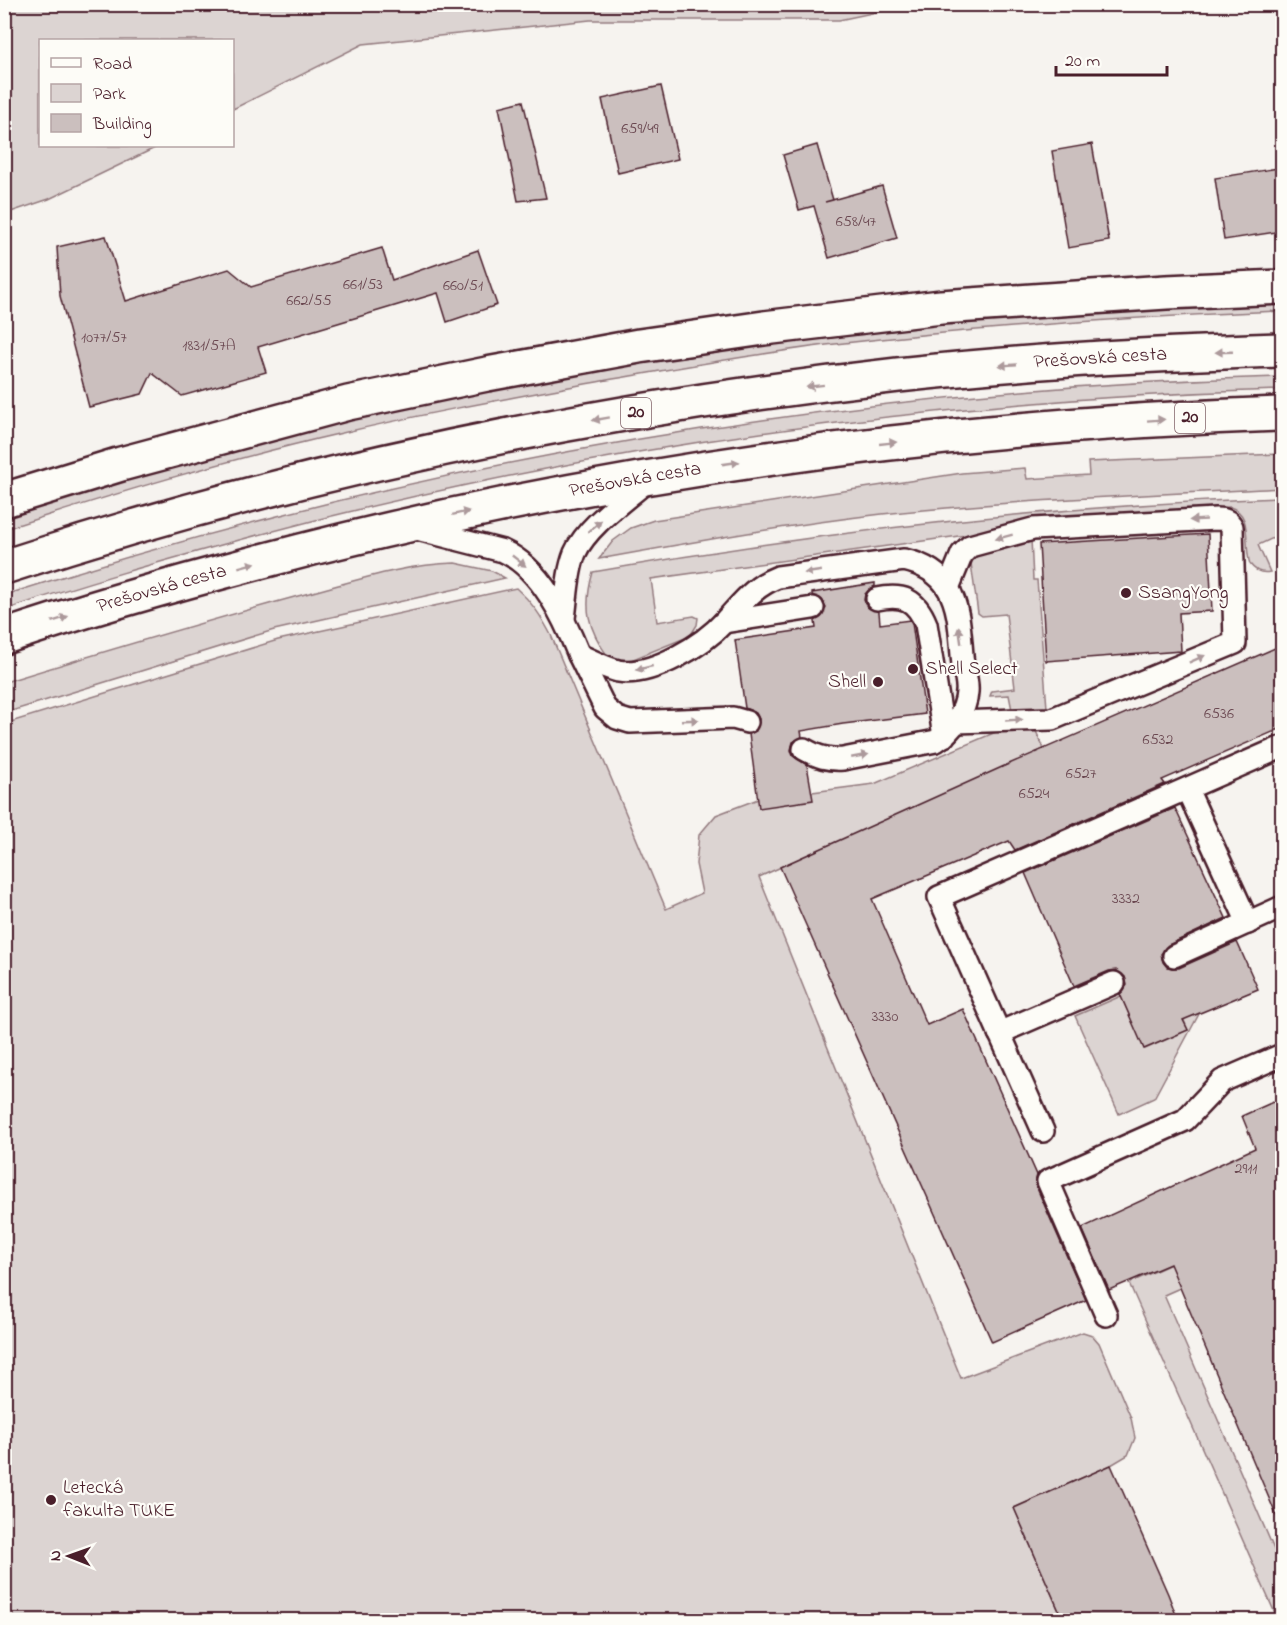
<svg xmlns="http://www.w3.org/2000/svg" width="1287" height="1625" font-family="'Indie Flower',sans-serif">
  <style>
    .green { fill: #dcd4d2; stroke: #937a7e; stroke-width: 1.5 }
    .building { fill: #cbbfbe; stroke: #4a1f2b; stroke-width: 1.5 }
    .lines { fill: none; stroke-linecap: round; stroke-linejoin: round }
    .lane-casing { stroke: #4a1f2b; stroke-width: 26 }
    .street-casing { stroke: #4a1f2b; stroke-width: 38 }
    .highway-casing { stroke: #4a1f2b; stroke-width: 38 }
    .lane { stroke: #fdfcf7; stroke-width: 21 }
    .street { stroke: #fdfcf7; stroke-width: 33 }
    .highway { stroke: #fdfcf7; stroke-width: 33 }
    .oneway { fill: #ac999b }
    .poi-dot { fill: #4a1f2b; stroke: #fdfcf7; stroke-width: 2 }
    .labels { text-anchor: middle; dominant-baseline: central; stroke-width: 4.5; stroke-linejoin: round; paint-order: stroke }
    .number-label { font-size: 16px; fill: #6a4750 }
    .shield { fill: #fdfcf7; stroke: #806168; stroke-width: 1.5 }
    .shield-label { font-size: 18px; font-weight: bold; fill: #4a1f2b }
    .street-label { font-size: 20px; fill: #4a1f2b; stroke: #fdfcf7 }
    .poi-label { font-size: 20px; fill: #4a1f2b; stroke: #fdfcf7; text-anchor: start }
  </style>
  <rect width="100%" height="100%" fill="#f6f3ef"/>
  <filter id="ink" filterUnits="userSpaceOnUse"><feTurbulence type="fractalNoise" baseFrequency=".0167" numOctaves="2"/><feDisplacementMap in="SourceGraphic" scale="12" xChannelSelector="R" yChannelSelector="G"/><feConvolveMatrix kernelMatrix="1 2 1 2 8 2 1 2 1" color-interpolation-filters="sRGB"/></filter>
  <g filter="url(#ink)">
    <g class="green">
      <path d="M5 4H910V5L839 20H590L363 44 233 109 232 40H40V146H159L49 199 5 214Z"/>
      <path d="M1282 300V311C1130 317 978 328 826 345 755 354 684 367 613 379 521 396 429 412 338 434 225 460 114 494 5 529V516L88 488 334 423 580 371 903 322Z"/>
      <path d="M1282 377V390C932 399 582 447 243 539 163 561 83 583 5 610V595C418 461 848 388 1282 377Z"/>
      <path d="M1282 454V488C1149 495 1015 500 882 514 787 525 693 542 599 559L613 541 631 528 654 520 962 473 1025 468 1027 479 1089 475 1088 462Z"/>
      <path d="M1282 498V534L1258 545 1270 572C1261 574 1255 571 1250 564 1243 545 1254 514 1230 507L1029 519 966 535 651 579 657 622 694 616 698 618 697 625 690 636 631 660 609 658C587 628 583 607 593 572 823 531 1049 506 1282 498Z"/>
      <path d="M1031 539 1033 580H1037L1047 708 1012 710 1009 695 990 696 992 691 1015 688 1006 614 982 616 978 613 970 556Z"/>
      <path d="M455 563 492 571 505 578 274 630 5 713V682C102 652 200 623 298 596 349 583 402 564 455 563Z"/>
      <path d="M516 588C532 602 541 616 551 635L666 909 702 893 696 864 699 835 716 815 758 799 874 784 996 732 1035 729 1044 749 759 877 961 1378 1083 1332 1092 1335 1099 1343 1131 1418 1135 1438 1128 1455 1111 1465 1014 1508 1063 1620H5L4 724 278 640Z"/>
      <path d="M1121 996 1145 1049 1188 1030 1180 1011 1195 1005 1199 1014 1154 1098 1119 1114 1075 1016Z"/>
      <path d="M1282 1214V1243L1164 1295 1282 1568V1620H1278L1129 1283Z"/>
    </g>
    <g class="building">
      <path d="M661 86 678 159 618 173 602 99Z"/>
      <path d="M523 101 546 198 518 201 499 107Z"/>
      <path d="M1092 144 1109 241 1068 248 1052 151Z"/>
      <path d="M817 145 833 200 825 202 882 186 897 238 829 258 814 206 799 210 783 155Z"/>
      <path d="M1278 168 1282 197V231L1224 240 1215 178Z"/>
      <path d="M106 236 126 301 229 269 251 287 382 248 392 280 478 250 497 305 447 322 438 293 258 347 266 372 182 396 152 373 142 394 89 407 60 296 57 247Z"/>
      <path d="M1208 534 1212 611 1179 613 1181 651 1046 661 1039 544Z"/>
      <path d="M875 583V586L870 589 865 594 864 600 867 607 879 612 880 624 910 620 912 623 925 714 843 724 801 731 802 737 793 742 791 750 793 756 807 765 813 800 759 808 749 734 756 731 759 719 756 713 745 708 735 640 816 628 815 621 821 617 826 607 822 600 812 595V593Z"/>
      <path d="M1282 645V728L1162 780 1165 784 1015 850 1009 841 872 899 927 1025 963 1009 1037 1175 1036 1186 1086 1300 992 1342 780 867 1002 767Z"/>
      <path d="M1175 808 1226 918 1168 945 1161 954 1163 962 1167 967 1179 968 1237 942 1258 989 1183 1020 1188 1030 1144 1049 1120 994 1127 985 1125 977 1116 970 1109 971 1074 986 1025 873Z"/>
      <path d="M1282 1098V1529L1170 1264 1109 1290 1082 1228 1255 1148 1242 1116Z"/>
      <path d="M1111 1465 1168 1594 1178 1620H1063L1014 1508Z"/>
    </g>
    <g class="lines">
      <g class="lane-casing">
        <g id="lane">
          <path d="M413 528 503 551C541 568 564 618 579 655"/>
          <path d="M948 588 962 554 970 546 1033 529 1216 519C1224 519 1229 520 1232 527L1235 643 1052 719 956 722"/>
          <path d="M877 599C903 594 916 599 926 624L944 736"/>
          <path d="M564 618C567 597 567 573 575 553 587 526 625 500 648 480"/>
          <path d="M724 622 813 608"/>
          <path d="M747 722 733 718 630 722 617 718 605 708 579 655C591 660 605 668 618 671 652 677 703 645 725 621 742 603 754 586 778 577L904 560C922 564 938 572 948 588 961 610 960 640 963 665 965 673 968 683 967 692 966 711 952 731 936 741L843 759C828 760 818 757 804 749"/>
          <path d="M1187 789 1248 923"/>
          <path d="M1174 956 1282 907"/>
          <path d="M999 1033 1114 983"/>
          <path d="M1043 1131 939 897 1282 747"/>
          <path d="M1106 1315 1048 1181 1185 1120 1222 1081 1282 1055"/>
        </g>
      </g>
      <g class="street-casing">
        <path id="street" d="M4 500 121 464 348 403 487 374 639 346 764 328 941 307 1166 292 1282 287"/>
      </g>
      <g class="highway-casing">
        <g id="highway">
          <path id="s1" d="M4 567C293 472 596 409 898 375 1026 361 1154 354 1282 350"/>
          <path id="s2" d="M4 637C87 609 171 585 255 563 591 473 936 426 1282 414"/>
        </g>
      </g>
      <use href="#lane" class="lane"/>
      <use href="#street" class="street"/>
      <use href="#highway" class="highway"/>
    </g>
    <defs><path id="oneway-solid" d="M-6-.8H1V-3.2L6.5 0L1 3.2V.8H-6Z" transform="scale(1.5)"/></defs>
    <g class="oneway">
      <use href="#oneway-solid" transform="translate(1224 352) rotate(178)"/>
      <use href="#oneway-solid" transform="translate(1008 365) rotate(176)"/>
      <use href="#oneway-solid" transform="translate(815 386) rotate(173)"/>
      <use href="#oneway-solid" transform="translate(601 419) rotate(170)"/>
      <use href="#oneway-solid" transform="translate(1156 420) rotate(-4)"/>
      <use href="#oneway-solid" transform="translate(888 443) rotate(-6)"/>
      <use href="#oneway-solid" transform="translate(731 463) rotate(-8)"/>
      <use href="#oneway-solid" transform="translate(461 513) rotate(-12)"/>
      <use href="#oneway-solid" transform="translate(1198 520) rotate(177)"/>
      <use href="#oneway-solid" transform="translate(595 526) rotate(-42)"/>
      <use href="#oneway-solid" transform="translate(1004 537) rotate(165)"/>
      <use href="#oneway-solid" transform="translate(519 561) rotate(38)"/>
      <use href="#oneway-solid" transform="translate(247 565) rotate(-15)"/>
      <use href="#oneway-solid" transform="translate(813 572) rotate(172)"/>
      <use href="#oneway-solid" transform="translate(60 619) rotate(-18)"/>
      <use href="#oneway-solid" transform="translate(960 635) rotate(-98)"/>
      <use href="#oneway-solid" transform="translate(1197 659) rotate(-24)"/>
      <use href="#oneway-solid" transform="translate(644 668) rotate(167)"/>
      <use href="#oneway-solid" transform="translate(690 720) rotate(-2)"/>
      <use href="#oneway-solid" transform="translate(1014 720) rotate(-3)"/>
      <use href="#oneway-solid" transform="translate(860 756) rotate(-11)"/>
    </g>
  </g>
  <g class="poi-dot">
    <circle cx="1126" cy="593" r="6"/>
    <circle cx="913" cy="669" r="6"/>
    <circle cx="878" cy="682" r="6"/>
    <circle cx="51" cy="1500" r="6"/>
  </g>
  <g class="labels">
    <g class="number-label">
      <text x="640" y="129">659/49</text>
      <text x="856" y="222">658/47</text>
      <text x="363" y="285">661/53</text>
      <text x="463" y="286">660/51</text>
      <text x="309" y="301">662/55</text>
      <text x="104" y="338">1077/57</text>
      <text x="209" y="346">1831/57A</text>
      <text x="1219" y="714">6536</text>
      <text x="1158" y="740">6532</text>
      <text x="1081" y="774">6527</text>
      <text x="1034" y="794">6524</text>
      <text x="1126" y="899">3332</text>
      <text x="885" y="1017">3330</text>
      <text x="1246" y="1169">2911</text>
    </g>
    <g class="shield">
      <rect x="621" y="398" width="30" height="30" rx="4.5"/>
      <rect x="1175" y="403" width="30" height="30" rx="4.5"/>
    </g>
    <g class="shield-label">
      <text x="636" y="413">20</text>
      <text x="1190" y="418">20</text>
    </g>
    <g class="street-label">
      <text stroke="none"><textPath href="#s1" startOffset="1119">Prešovská cesta</textPath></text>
      <text stroke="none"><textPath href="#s2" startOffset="651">Prešovská cesta</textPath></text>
      <text stroke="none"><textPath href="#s2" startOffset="165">Prešovská cesta</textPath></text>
    </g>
    <g class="poi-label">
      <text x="1138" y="593">SsangYong</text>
      <text x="925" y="669">Shell Select</text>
      <text x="866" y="682" text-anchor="end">Shell</text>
      <text x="63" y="1488">Letecká<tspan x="63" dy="23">fakulta TUKE</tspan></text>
    </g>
  </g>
  <rect width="1287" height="1625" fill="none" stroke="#fdfcf7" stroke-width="24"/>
  <rect x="12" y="12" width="1263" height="1601" fill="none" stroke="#4a1f2b" stroke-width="2" filter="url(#ink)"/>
  <rect x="39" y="39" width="195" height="108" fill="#fdfcf7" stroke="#b5a4a5" stroke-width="1.5"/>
  <rect x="51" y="58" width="30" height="9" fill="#fdfcf7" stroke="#b5a4a5" stroke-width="1.5"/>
  <text x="93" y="69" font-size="18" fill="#4a1f2b">Road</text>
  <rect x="51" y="84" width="30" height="18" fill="#dcd4d2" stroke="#b5a4a5" stroke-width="1.5"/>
  <text x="93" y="99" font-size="18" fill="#4a1f2b">Park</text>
  <rect x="51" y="114" width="30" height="18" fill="#cbbfbe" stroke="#b5a4a5" stroke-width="1.5"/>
  <text x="93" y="129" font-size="18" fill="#4a1f2b">Building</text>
  <g transform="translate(69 1556) rotate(271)" stroke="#fdfcf7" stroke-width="4.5" paint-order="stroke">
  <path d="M0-4.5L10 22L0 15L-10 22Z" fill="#4a1f2b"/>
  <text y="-9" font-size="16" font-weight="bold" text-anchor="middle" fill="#4a1f2b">N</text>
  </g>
  <path d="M1056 66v9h111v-9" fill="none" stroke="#4a1f2b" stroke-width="3"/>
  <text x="1065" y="66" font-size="18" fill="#4a1f2b" stroke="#fdfcf7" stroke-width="4.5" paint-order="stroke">20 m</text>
</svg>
